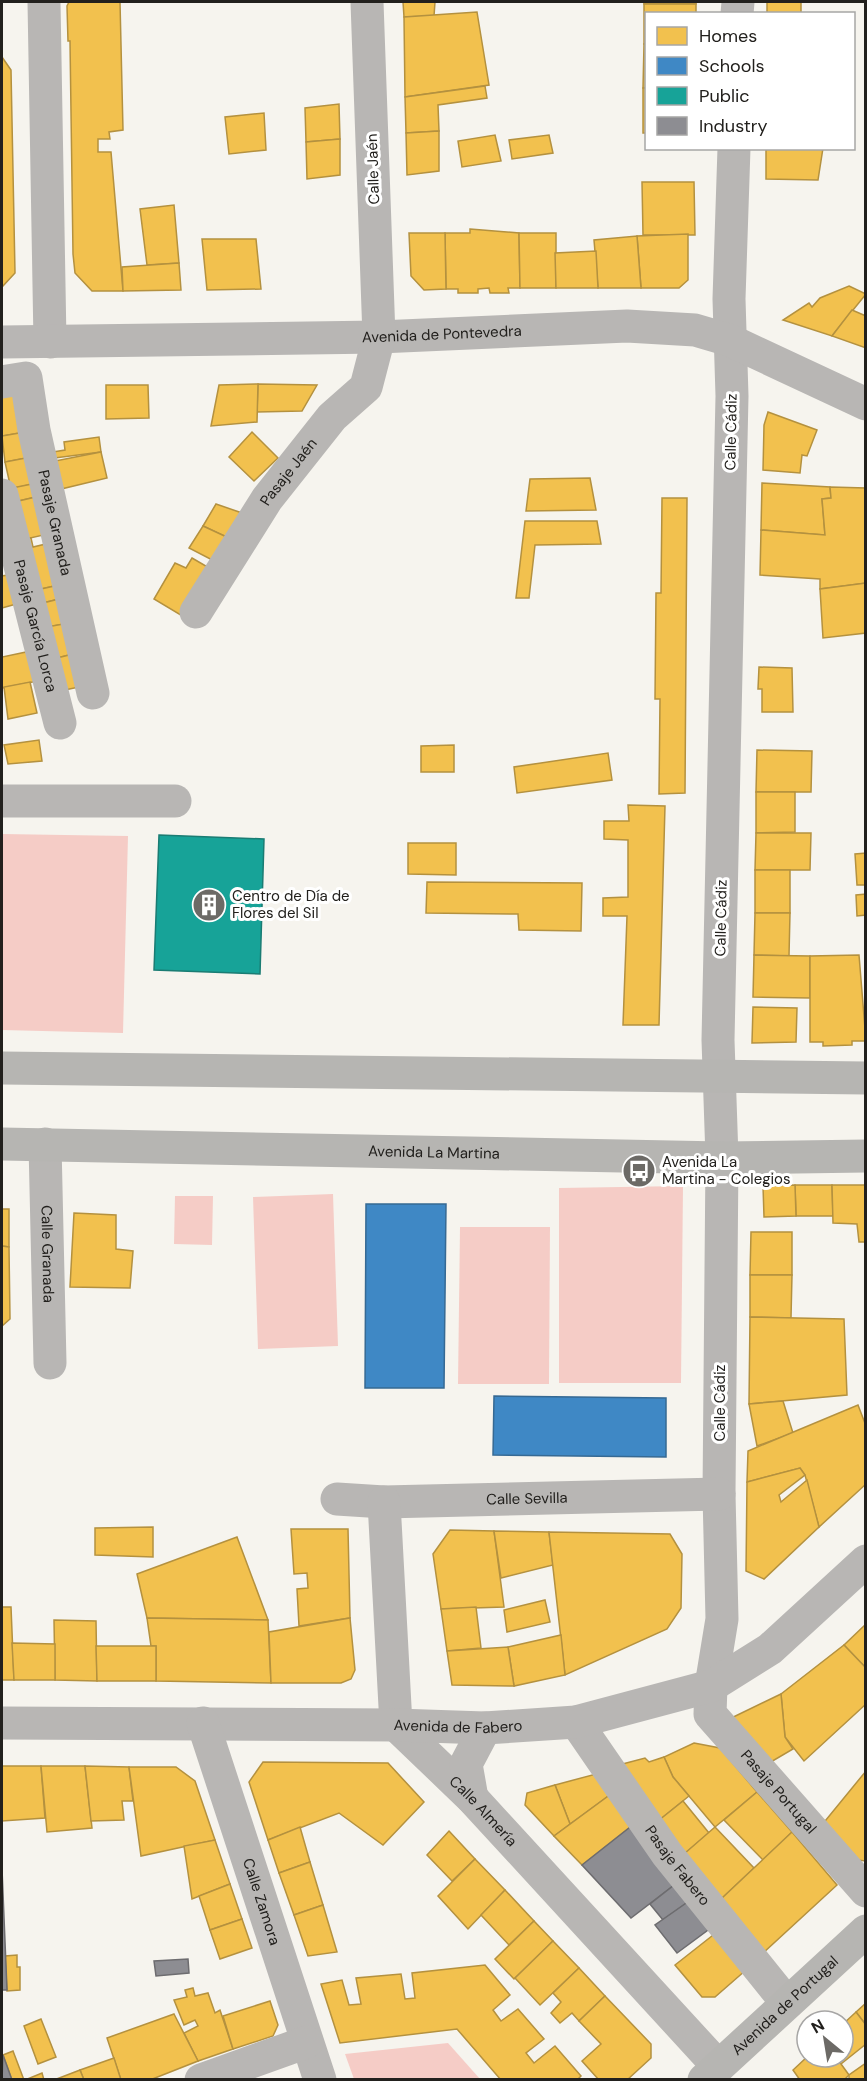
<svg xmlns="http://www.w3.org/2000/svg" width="867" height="2081" font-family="'DM Sans',sans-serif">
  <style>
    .green { fill: #f5ccc6 }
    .homes { fill: #f2c14e; stroke: #b4913f; stroke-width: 1.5 }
    .schools { fill: #3f88c5; stroke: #366993; stroke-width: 1.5 }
    .public { fill: #17a398; stroke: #1a7c73; stroke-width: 1.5 }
    .industry { fill: #8d8d92; stroke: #6d6c6f; stroke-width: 1.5 }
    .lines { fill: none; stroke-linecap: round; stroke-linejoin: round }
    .street { stroke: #b8b6b4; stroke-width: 33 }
    .secondary { stroke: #b6b5b2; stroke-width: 33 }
    .labels { text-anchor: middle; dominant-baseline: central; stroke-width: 6; stroke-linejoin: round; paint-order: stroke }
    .street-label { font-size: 15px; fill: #22201d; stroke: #fff }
    .poi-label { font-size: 15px; fill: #22201d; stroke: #fff; text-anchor: start }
  </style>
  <rect width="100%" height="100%" fill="#f6f4ee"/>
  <g class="green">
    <path d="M2 834 128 836 123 1033 2 1030Z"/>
    <path d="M683 1186 681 1383H559V1188Z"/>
    <path d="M333 1194 338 1346 258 1349 253 1197Z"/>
    <path d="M175 1196H213L212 1245 174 1244Z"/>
    <path d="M460 1227H550L549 1384H458Z"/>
    <path d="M448 2043 480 2079H354L345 2054Z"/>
  </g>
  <g class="homes">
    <path d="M69 2H120L123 130 109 132 110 139H98V152H111L123 291H92L75 273 73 254 70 41H68L67 6Z"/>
    <path d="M403 2H435L434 16 404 17Z"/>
    <rect x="644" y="2" width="52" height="2"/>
    <rect x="767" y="2" width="34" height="12"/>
    <path d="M644 4H696V14H646V44H644Z"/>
    <path d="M477 12 489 85 405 97 404 17Z"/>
    <path d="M644 44H646V88H643Z"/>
    <path d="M2 57 11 70 15 273 2 287Z"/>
    <path d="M485 86 487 98 438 105 439 131 406 133 405 97Z"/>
    <rect x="643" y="88" width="3" height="45"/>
    <path d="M339 104 340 139 306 142 305 108Z"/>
    <path d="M264 113 266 150 229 154 225 117Z"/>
    <path d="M439 131V171L407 175 406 133Z"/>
    <path d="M495 135 501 161 462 167 458 141Z"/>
    <path d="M549 135 553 153 512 159 509 140Z"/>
    <path d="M340 139V175L307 179 306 142Z"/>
    <path d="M766 148H823L818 180 766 179Z"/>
    <path d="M642 182H694L695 235H643Z"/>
    <path d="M174 205 179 263 147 265 140 209Z"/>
    <path d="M470 229 519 233 520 288H508L509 293H490L489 288 478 289V293H458V289H446L445 233H470Z"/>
    <path d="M409 233H445L446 289 424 290 411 276Z"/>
    <path d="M519 233H556V288H520Z"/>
    <path d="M688 234V280L679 288H641L637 236Z"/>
    <path d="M637 236 641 288H598L594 240Z"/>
    <path d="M202 239H256L261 289 207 290Z"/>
    <path d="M596 251 598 288H556L555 253Z"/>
    <path d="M179 263 181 290 123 291 122 267Z"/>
    <path d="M849 286 866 294 832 336 783 320 809 303 812 307 820 298Z"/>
    <path d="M852 310 866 316V348L832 336Z"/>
    <path d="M258 384 317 385 302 411 257 412Z"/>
    <path d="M258 384 257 422 211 426 219 385Z"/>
    <path d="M106 385H148L149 418 106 419Z"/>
    <path d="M20 393 25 432 2 436V395Z"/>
    <path d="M768 412 817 430 807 456 802 455 800 473 763 470 764 425Z"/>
    <path d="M25 432 31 457 5 462 2 436Z"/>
    <path d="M252 432 278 458 254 481 229 457Z"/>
    <path d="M99 437 101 452 47 459 46 453 65 450 64 442Z"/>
    <path d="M101 452 107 478 57 490 50 462Z"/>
    <path d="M31 457 37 483 11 489 5 462Z"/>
    <path d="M590 478 596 510 526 511 530 479Z"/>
    <path d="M37 483 40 496 10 503 7 489Z"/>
    <path d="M762 483 830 487 831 498 822 499 825 535 761 530Z"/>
    <path d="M830 487 866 488V583L820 589V579L760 575 761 530 825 535 822 499 831 498Z"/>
    <path d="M40 496 48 534 26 539 10 503Z"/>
    <path d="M662 498H687L685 793 659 794 660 699H655L656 593H661Z"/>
    <path d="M216 504 245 514 231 539 203 526Z"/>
    <path d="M525 521H597L601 544 535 545 529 598H516Z"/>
    <path d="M203 526 231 539 218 563 189 548Z"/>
    <path d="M31 538 33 547 50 543 59 585 32 591 21 540Z"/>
    <path d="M192 558 211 569 184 617 154 599 175 563 186 568Z"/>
    <path d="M14 574 20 603 2 608V576Z"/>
    <path d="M866 583V633L823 638 820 589Z"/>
    <path d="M59 585 63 598 35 605 32 591Z"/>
    <path d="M63 598 69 623 47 627 35 605Z"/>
    <path d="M69 623 77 653 53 659 41 628Z"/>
    <path d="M31 651 38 681 2 688V657Z"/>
    <path d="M77 653 84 686 55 692 53 659Z"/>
    <path d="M759 667 792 668 793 712H762V689H758Z"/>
    <path d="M30 682 37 713 8 719 4 687Z"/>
    <path d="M39 740 42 761 8 764 4 745Z"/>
    <path d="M454 745V772H421V746Z"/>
    <path d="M757 750 812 751 811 792H756Z"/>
    <path d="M608 753 612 780 517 793 514 767Z"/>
    <path d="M756 792H795V832L756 833Z"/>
    <path d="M628 805 665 806 659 1025H623L627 916H603V898L628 897V840L604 839V821H629Z"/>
    <path d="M756 833H811L810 870H755Z"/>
    <path d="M408 843H456V875L408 874Z"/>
    <path d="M866 853V885H857L855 854Z"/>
    <rect x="755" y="870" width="35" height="43"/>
    <path d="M427 882 582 883 581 931 519 930 518 914 426 913Z"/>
    <path d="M866 894V915L857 916 856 895Z"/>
    <path d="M755 913H790L789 956 754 955Z"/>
    <path d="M754 955 810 956V998L753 997Z"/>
    <path d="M859 955 866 1041H852V1045L823 1046V1042H810V956Z"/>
    <path d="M753 1007 797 1008 796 1042 752 1043Z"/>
    <path d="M795 1185H832L833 1216H796Z"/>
    <path d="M795 1185 796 1216 764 1217 763 1186Z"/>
    <path d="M832 1185H866V1242H859L857 1224 833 1223Z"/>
    <path d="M2 1209H9V1247L2 1246Z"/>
    <path d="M74 1213 116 1215V1249L133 1251 130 1288 70 1287Z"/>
    <path d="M751 1232H792V1275H750Z"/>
    <path d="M2 1246 9 1247 10 1319 2 1326Z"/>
    <path d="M750 1275H792L791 1318 750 1317Z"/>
    <path d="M750 1317 844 1319 847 1395 749 1404Z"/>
    <path d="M783 1401 793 1433 757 1446 749 1404Z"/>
    <path d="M858 1405 866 1426V1484L819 1527 805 1475 800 1468 747 1482 748 1451Z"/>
    <path d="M800 1468 805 1475 779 1495 781 1502 807 1480 819 1527 764 1579 746 1571 747 1482Z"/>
    <path d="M153 1527V1557L95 1555V1528Z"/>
    <path d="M291 1529H348L350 1618 299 1626 297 1589 308 1588 307 1573 294 1574Z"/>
    <path d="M450 1530 494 1531 504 1607 441 1609 433 1554Z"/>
    <path d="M494 1531 549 1532 553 1565 501 1578Z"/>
    <path d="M549 1532 670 1534 682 1554 681 1608 667 1629 565 1675Z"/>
    <path d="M237 1537 268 1620 147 1618 137 1574Z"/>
    <path d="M545 1600 550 1622 507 1632 504 1610Z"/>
    <path d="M2 1607H11L14 1680H2Z"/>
    <path d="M476 1607 481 1648 447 1651 441 1609Z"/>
    <path d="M147 1618 268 1620 271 1683 156 1681V1646H151Z"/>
    <path d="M350 1618 355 1670 351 1679 341 1683H271L269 1632Z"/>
    <path d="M54 1620 96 1621 97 1681 55 1680Z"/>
    <path d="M866 1624V1668L844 1645Z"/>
    <path d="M561 1635 565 1675 514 1686 508 1647Z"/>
    <path d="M12 1643 55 1644V1680H14Z"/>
    <path d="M844 1645 866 1668V1704L804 1761 785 1737 781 1694Z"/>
    <path d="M96 1646H156V1681H97Z"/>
    <path d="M508 1647 514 1686 452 1685 447 1651Z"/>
    <path d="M781 1694 785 1737 793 1749 764 1766 723 1722Z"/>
    <path d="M694 1743 720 1748 757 1792 715 1827 673 1777 664 1757Z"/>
    <path d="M664 1757 673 1777 689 1796 658 1821 615 1766 645 1758 649 1762Z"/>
    <path d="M263 1762 388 1763 424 1802 383 1845 339 1813 268 1840 249 1782Z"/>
    <path d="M2 1766H41L45 1818 2 1821Z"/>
    <path d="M41 1766H85L92 1828 47 1832Z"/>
    <path d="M85 1766 129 1767 133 1801H122L124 1820 91 1821Z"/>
    <path d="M129 1767H176L195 1781 215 1840 141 1856Z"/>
    <path d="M866 1771V1861L847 1859 821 1826Z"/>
    <path d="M596 1774 611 1794 570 1824 555 1785Z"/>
    <path d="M555 1785 570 1824 554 1836 525 1805 527 1793Z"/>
    <path d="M757 1792 792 1832 763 1860 724 1820Z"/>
    <path d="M611 1794 634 1824 582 1865 554 1836Z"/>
    <path d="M683 1801 709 1833 684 1854 658 1821Z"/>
    <path d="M300 1827 310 1862 279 1873 268 1840Z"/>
    <path d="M715 1827 754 1868 720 1900 684 1854Z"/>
    <path d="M449 1831 475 1859 452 1881 427 1855Z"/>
    <path d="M792 1832 837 1885 762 1954 720 1900Z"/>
    <path d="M215 1840 230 1884 192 1899 184 1846Z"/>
    <path d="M475 1859 505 1890 468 1929 438 1896Z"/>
    <path d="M310 1862 323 1905 294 1915 279 1873Z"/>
    <path d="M230 1884 242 1919 210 1930 199 1896Z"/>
    <path d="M505 1890 534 1921 509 1945 481 1915Z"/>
    <path d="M323 1905 337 1952 308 1956 294 1915Z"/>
    <path d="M242 1919 252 1948 220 1959 210 1930Z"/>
    <path d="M534 1921 553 1941 514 1979 495 1959Z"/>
    <path d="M717 1932 746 1970 715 1997H702L675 1965Z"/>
    <path d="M553 1941 579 1968 540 2005 515 1978Z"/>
    <path d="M17 1955V1967H20V1990L7 1991 5 1956Z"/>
    <path d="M485 1965 510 1995 493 2010 501 2021 518 2009 544 2039 526 2053 534 2063 555 2046 581 2076 577 2080H501L457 2029 340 2043 321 1984 342 1980 349 2005 361 2004 356 1978 401 1974 405 1999 415 1998 412 1973Z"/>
    <path d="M579 1968 605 1996 579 2021 572 2013 560 2023 551 2013 561 2002 553 1993Z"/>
    <path d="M193 1988 195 1996 208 1993 215 2013 220 2010 233 2049 198 2061 184 2033 198 2026 195 2020 184 2025 174 2000 187 1997 185 1990Z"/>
    <path d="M605 1996 651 2044V2058L627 2080H599L582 2061 601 2044 579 2021Z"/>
    <path d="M270 2001 278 2025 273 2036 233 2049 223 2016Z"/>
    <path d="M866 2003V2025L856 2012Z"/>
    <path d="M856 2012 866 2025V2044L841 2064 836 2057H843V2024Z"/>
    <path d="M174 2014 198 2061 150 2080H121L107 2038Z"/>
    <path d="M41 2019 56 2057 38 2064 24 2026Z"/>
    <path d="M13 2051 24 2080H12L3 2055Z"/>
    <path d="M807 2057H836L849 2075 844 2080H800L793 2070Z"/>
    <path d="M114 2058 121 2080H84L80 2070Z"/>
    <path d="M866 2063V2080H849V2075Z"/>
    <path d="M80 2070 84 2080H54Z"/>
    <path d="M42 2073 44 2080H25Z"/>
  </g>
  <g class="schools">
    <path d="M366 1204H446L444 1388H365Z"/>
    <path d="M494 1396 666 1398V1457L493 1455Z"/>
  </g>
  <path class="public" d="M159 835 264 839 260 974 154 970Z"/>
  <g class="industry">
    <path d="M634 1824 678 1882 631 1918 582 1865Z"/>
    <path d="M2 1869 7 1990H2Z"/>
    <path d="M678 1882 692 1899 663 1920 650 1904Z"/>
    <path d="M692 1899 712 1927 677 1953 655 1925Z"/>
    <path d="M188 1959 189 1973 156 1976 154 1961Z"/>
    <path d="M3 2055 12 2080H2Z"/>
  </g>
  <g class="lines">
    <g class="street">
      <path d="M44 2 50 342"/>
      <path d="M737 14 738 2"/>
      <path id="s1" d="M734 148 729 299 732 396 718 1040 722 1158 719 1494 722 1619 711 1686 710 1714 866 1891"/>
      <path id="s2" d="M2 342 379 337 627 326 695 330 729 340 866 404"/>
      <path id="s3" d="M2 382 26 378 34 430 93 693"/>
      <path id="s4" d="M2 495 60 723"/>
      <path id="s5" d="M196 612 267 499 332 417 366 387 379 337 367 2"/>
      <path d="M2 801H175"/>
      <path id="s6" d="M45 1144 50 1363"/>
      <path id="s7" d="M337 1499 384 1502 719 1494"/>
      <path id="s8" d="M384 1502 396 1725 472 1798 718 2066"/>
      <path id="s9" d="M576 1722 667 1854 787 2003"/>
      <path id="s10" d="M2 1723 396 1725 485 1728 576 1722 711 1686 770 1649 866 1561"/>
      <path id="s11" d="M203 1723 320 2080"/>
      <path d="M472 1798 466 1764 485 1728"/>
      <path d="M201 2080 307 2042"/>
    </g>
    <g class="secondary">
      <path d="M2 1068 866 1078"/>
      <path id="s12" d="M2 1144 722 1158 866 1156"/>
      <path id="s13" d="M704 2080 866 1931"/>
    </g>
  </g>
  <defs>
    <g id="building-disc" transform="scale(1.725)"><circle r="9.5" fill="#6c6a66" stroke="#fff"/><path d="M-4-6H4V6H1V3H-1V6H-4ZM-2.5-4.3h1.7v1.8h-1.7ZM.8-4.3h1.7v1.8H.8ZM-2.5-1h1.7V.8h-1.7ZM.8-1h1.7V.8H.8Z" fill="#fff"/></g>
    <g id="bus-disc" transform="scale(1.725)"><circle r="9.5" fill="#6c6a66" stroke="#fff"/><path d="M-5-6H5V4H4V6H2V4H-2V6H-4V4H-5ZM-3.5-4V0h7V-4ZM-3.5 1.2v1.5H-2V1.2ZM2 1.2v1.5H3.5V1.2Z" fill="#fff"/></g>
  </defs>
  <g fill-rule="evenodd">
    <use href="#building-disc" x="209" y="905"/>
    <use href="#bus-disc" x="639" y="1171"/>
  </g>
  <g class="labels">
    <g class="street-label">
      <text transform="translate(373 169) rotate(-92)">Calle Jaén</text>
      <text stroke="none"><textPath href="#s2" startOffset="440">Avenida de Pontevedra</textPath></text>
      <text transform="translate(731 432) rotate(-89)">Calle Cádiz</text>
      <text stroke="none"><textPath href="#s5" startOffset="168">Pasaje Jaén</textPath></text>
      <text stroke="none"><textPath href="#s3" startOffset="172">Pasaje Granada</textPath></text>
      <text stroke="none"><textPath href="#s4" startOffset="135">Pasaje García Lorca</textPath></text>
      <text transform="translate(721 918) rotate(-89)">Calle Cádiz</text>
      <text stroke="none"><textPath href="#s12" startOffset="432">Avenida La Martina</textPath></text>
      <text stroke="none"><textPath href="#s6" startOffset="110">Calle Granada</textPath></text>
      <text transform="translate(720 1403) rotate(-90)">Calle Cádiz</text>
      <text stroke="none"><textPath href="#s7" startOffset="190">Calle Sevilla</textPath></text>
      <text stroke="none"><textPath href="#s10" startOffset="456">Avenida de Fabero</textPath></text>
      <text stroke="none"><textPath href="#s1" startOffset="1671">Pasaje Portugal</textPath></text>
      <text stroke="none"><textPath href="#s8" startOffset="346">Calle Almería</textPath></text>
      <text stroke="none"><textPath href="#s9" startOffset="176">Pasaje Fabero</textPath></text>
      <text stroke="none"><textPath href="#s11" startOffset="188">Calle Zamora</textPath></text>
      <text stroke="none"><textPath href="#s13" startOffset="110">Avenida de Portugal</textPath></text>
    </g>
    <g class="poi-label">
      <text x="232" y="896">Centro de Día de<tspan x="232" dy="17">Flores del Sil</tspan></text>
      <text x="662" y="1162">Avenida La<tspan x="662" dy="17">Martina - Colegios</tspan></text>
    </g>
  </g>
  <rect width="867" height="2081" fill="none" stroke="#22201d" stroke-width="6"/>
  <rect x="645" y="12" width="210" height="138" fill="#ffffff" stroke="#a7a6a5" stroke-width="1.5"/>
  <rect x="657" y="27" width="30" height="18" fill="#f2c14e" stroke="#a7a6a5" stroke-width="1.5"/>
  <text x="699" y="42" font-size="18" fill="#22201d">Homes</text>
  <rect x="657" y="57" width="30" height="18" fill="#3f88c5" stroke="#a7a6a5" stroke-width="1.5"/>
  <text x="699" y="72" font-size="18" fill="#22201d">Schools</text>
  <rect x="657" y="87" width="30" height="18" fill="#17a398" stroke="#a7a6a5" stroke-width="1.5"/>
  <text x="699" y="102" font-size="18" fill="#22201d">Public</text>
  <rect x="657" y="117" width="30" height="18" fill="#8d8d92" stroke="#a7a6a5" stroke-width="1.5"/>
  <text x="699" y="132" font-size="18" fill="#22201d">Industry</text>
  <g transform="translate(825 2039) rotate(330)"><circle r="28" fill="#ffffff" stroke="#a7a6a5" stroke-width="1.5"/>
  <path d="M0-4.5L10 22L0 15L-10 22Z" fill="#6c6a66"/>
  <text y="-9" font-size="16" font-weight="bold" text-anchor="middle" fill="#22201d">N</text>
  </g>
</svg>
